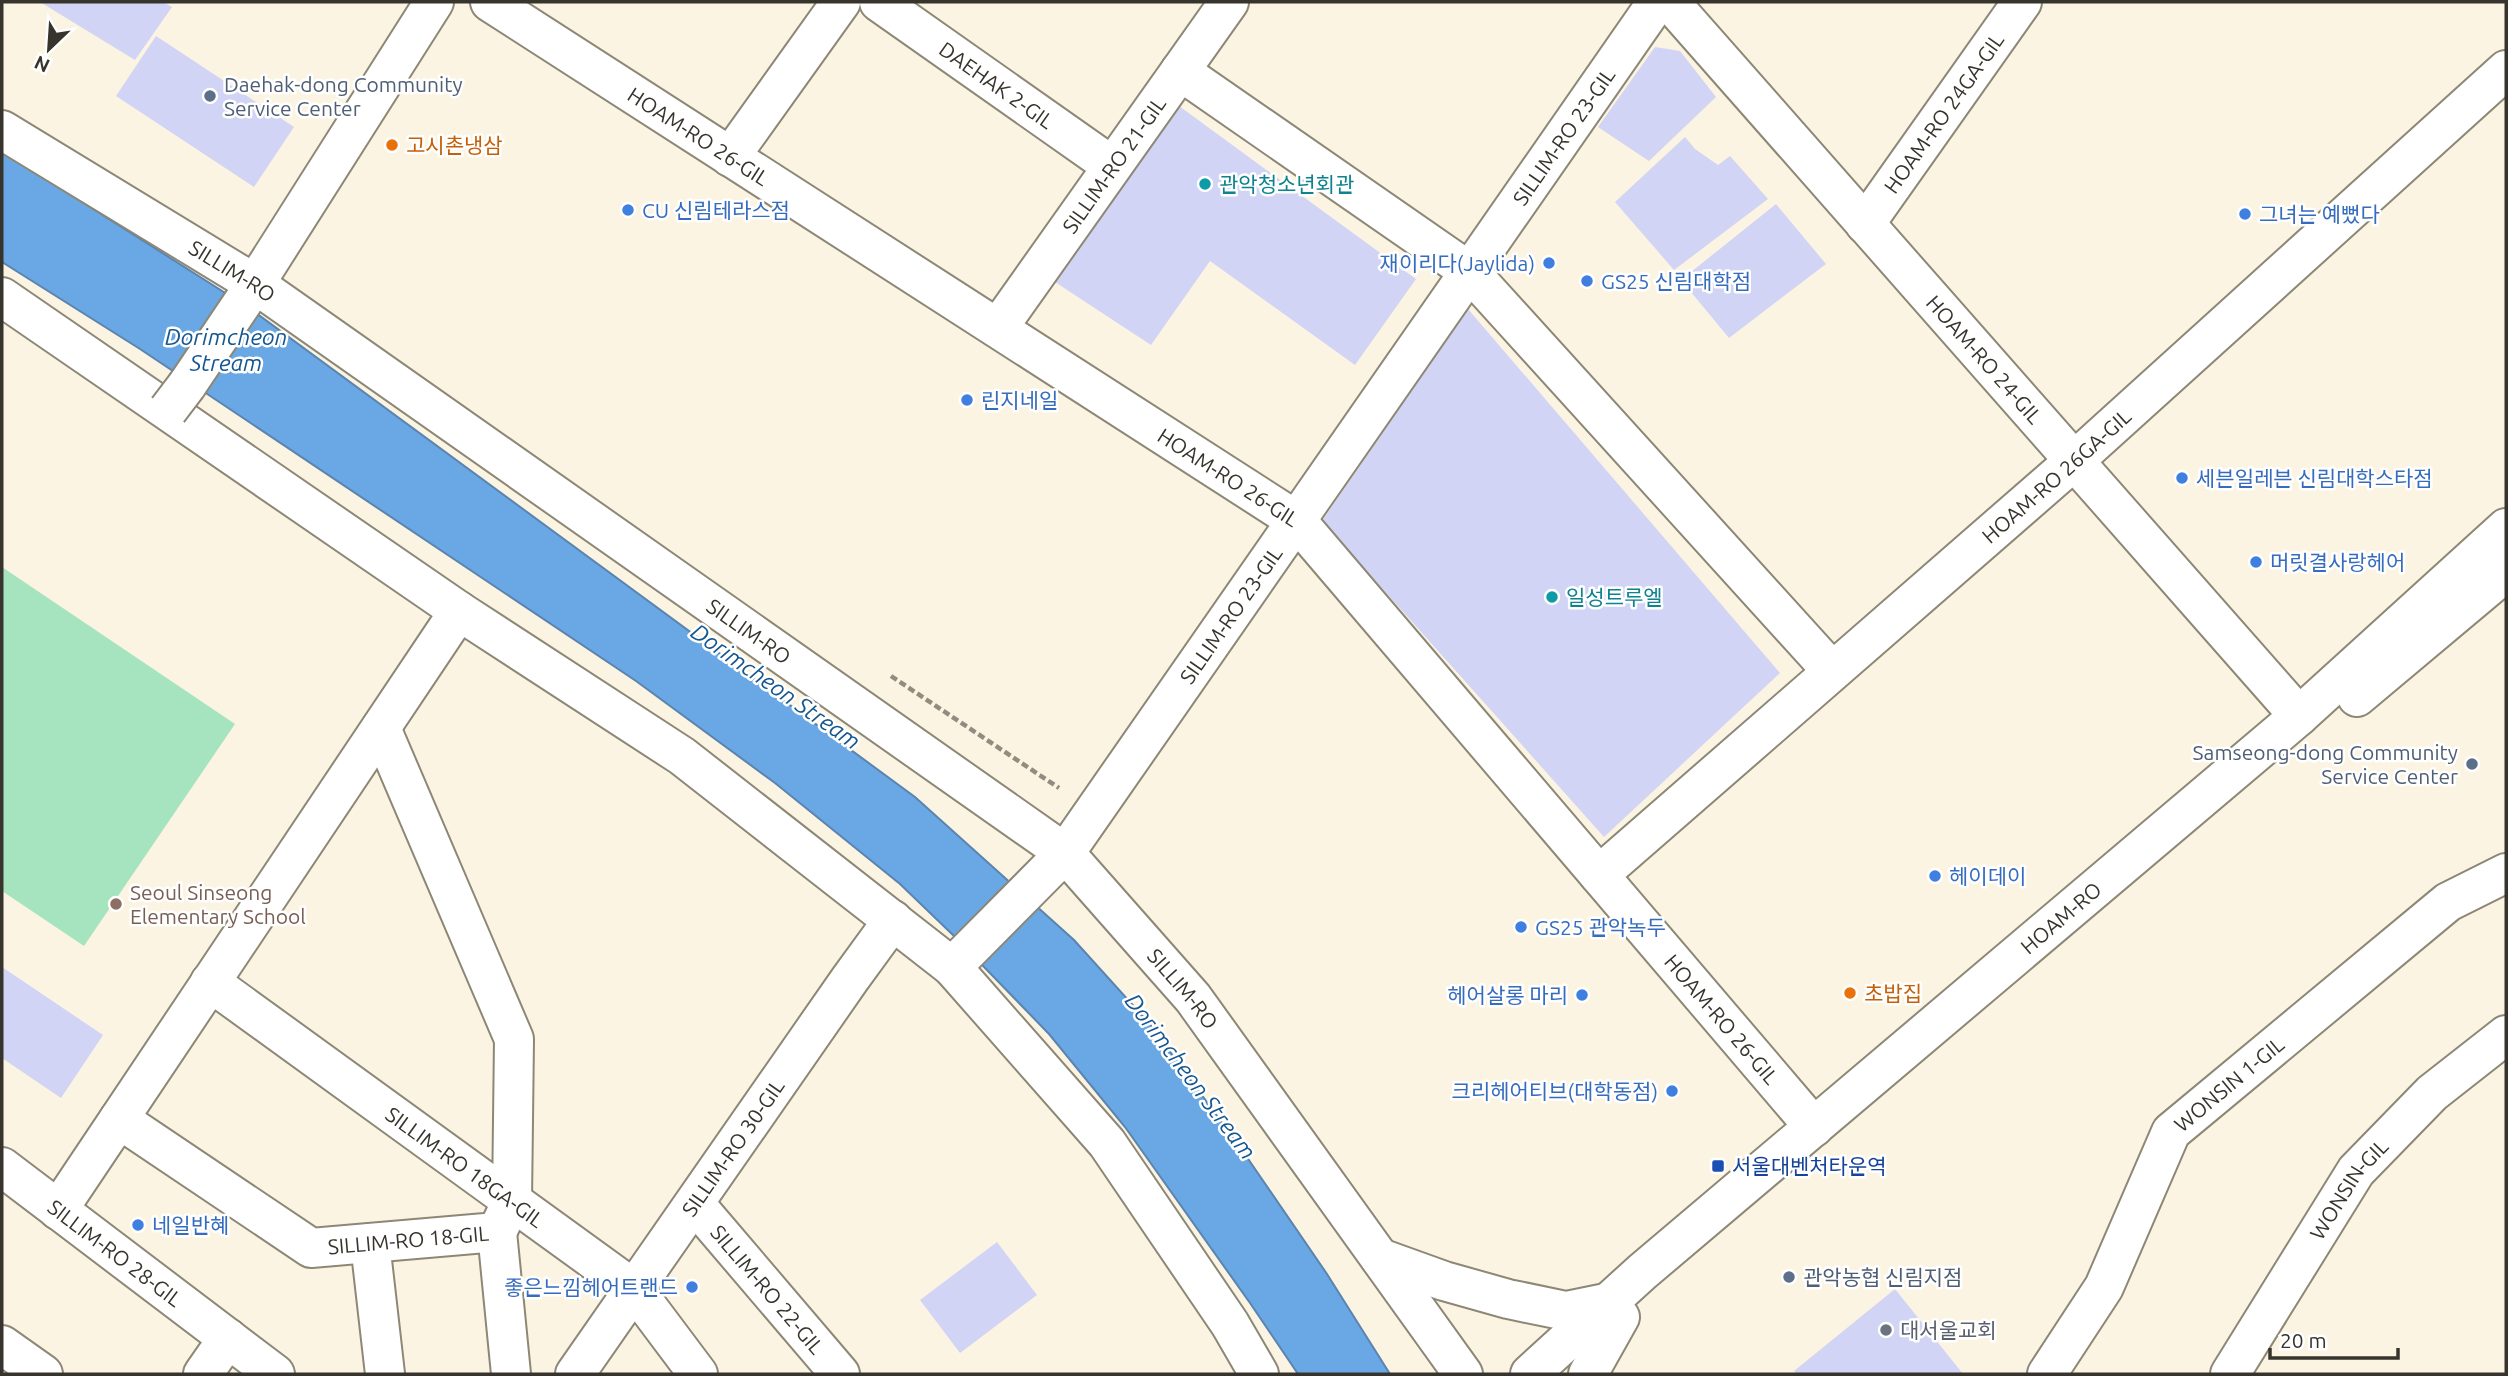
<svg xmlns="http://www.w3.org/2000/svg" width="2508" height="1376" font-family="Ubuntu,'Noto Sans KR',sans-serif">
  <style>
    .green { fill: #a6e4c0 }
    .water { fill: #6aa7e5; stroke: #5b84ae; stroke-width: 2 }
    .building { fill: #d1d4f4 }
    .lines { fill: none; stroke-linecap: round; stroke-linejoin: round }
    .minor-casing { stroke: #8d8776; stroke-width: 42 }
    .tertiary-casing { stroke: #8d8776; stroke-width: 42 }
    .secondary-casing { stroke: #8d8776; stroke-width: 42 }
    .path { stroke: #918c80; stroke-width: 4.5; stroke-dasharray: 7 3.5; stroke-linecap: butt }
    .minor { stroke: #fff; stroke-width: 38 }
    .tertiary { stroke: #fff; stroke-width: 38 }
    .secondary { stroke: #fff; stroke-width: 38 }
    .secondary-bridge-casing { stroke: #8d8776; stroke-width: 42; stroke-linecap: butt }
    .secondary-bridge { stroke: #fff; stroke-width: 38 }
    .service-dot { fill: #5c6f8a; stroke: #fff; stroke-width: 2.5 }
    .food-dot { fill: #e8710a; stroke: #fff; stroke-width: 2.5 }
    .culture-dot { fill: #0f9aa8; stroke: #fff; stroke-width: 2.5 }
    .shop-dot { fill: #3f7fe0; stroke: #fff; stroke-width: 2.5 }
    .education-dot { fill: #8d6e63; stroke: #fff; stroke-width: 2.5 }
    .transit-dot { fill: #1a4fb4; stroke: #fff; stroke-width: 2.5 }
    .worship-dot { fill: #6b7280; stroke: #fff; stroke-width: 2.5 }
    .labels { text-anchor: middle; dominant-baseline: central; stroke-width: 5; stroke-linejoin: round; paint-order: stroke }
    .service-label { font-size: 21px; fill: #4e5e75; stroke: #fff; text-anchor: start }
    .street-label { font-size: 21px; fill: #37342d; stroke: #fff }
    .food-label { font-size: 21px; fill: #c56008; stroke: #fff; text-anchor: start }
    .culture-label { font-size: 21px; fill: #0d838f; stroke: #fff; text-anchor: start }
    .shop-label { font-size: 21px; fill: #366cbe; stroke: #fff; text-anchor: start }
    .education-label { font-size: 21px; fill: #785e54; stroke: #fff; text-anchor: start }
    .transit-label { font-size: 21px; fill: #164399; stroke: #fff; text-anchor: start }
    .worship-label { font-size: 21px; fill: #5b616d; stroke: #fff; text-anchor: start }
    .water-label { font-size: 23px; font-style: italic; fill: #155790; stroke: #fff }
  </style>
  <rect width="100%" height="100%" fill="#fcf4e2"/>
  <path class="green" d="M2 567 235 724 84 946 2 891Z"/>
  <path class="water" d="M2 151 252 310 915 797 1074 940 1149 1023 1242 1150 1327 1274 1390 1374H1298L1250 1303 1125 1127 1049 1034 954 936 900 884 775 783 636 681 140 349 2 262Z"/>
  <g class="building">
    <path d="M40 2H163L172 7 135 60Z"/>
    <path d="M156 36 294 127 254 187 116 96Z"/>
    <path d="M1655 47 1680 51 1716 97 1649 161 1598 127Z"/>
    <path d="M1179 106 1416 279 1355 365 1210 261 1151 345 1055 282Z"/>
    <path d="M1685 137 1695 149 1718 165 1730 156 1768 199 1674 270 1615 202Z"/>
    <path d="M1776 204 1826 264 1729 338 1681 280Z"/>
    <path d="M1468 309 1780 673 1604 837 1322 521Z"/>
    <path d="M2 967 103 1035 61 1098 2 1058Z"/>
    <path d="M997 1242 1037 1295 960 1353 920 1300Z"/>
    <path d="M1895 1289 1963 1374H1797L1794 1371Z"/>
  </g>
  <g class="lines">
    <g class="minor-casing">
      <g id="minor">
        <path id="s1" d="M490 2 1297 521 1814 1127"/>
        <path id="s2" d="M879 2 1112 166"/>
        <path id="s3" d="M1670 2 2299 716"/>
        <path d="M1180 71 1470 272 1832 671"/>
        <path d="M730 157 841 2"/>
        <path id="s4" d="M1865 224 2022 2"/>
        <path d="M255 284 434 2"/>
        <path id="s5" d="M998 328 1229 2"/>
        <path id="s6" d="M1065 853 1657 2"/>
        <path id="s7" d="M1599 875 2074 461 2506 70"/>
        <path id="s8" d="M210 982 635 1290 698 1374"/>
        <path id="s9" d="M119 1119 311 1248 497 1232 512 1201 514 1039 381 728"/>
        <path id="s10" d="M2 1167 275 1374"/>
        <path id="s11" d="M695 1204 840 1374"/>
        <path d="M58 1210 459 611"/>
        <path d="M497 1232 511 1374"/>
        <path d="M370 1243 385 1374"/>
        <path d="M2 1345 43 1374"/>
        <path d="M203 1374 228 1338"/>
        <path id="s12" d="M575 1374 850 979 893 920"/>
        <path id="s13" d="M2047 1374 2104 1287 2171 1132 2448 902 2506 873"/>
      </g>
    </g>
    <g class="tertiary-casing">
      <g id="tertiary">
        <path id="s14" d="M2230 1374 2356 1171 2432 1093 2506 1035"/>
      </g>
    </g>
    <g class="secondary-casing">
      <g id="secondary">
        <path id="s15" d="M2 130 255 284 1065 853 1193 998 1463 1374"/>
        <path d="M2 297 459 611 682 756 952 967 1107 1143 1230 1324 1259 1374"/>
        <path d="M187 385 255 284"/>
        <path d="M2357 697 2506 572"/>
        <path d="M952 967 1065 853"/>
        <path d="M1380 1258 1444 1281 1508 1299 1566 1311 1610 1302"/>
        <path id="s16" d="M1530 1374 1642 1272 2299 716 2506 528"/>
        <path d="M1588 1374 1620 1317"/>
      </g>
    </g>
    <path class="path" d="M891 676 1059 788"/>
    <use href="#minor" class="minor"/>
    <use href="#tertiary" class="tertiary"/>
    <use href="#secondary" class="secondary"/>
    <g class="secondary-bridge-casing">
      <path id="secondary-bridge" d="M168 410 187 385"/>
    </g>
    <use href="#secondary-bridge" class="secondary-bridge"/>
  </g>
  <g class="service-dot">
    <circle cx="210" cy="96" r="7"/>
    <circle cx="2472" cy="764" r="7"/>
    <circle cx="1789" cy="1277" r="7"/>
  </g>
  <g class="food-dot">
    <circle cx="392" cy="145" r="7"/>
    <circle cx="1850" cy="993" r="7"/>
  </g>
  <g class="culture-dot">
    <circle cx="1205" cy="184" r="7"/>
    <circle cx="1552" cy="597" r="7"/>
  </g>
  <g class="shop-dot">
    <circle cx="628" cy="210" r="7"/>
    <circle cx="2245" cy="214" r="7"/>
    <circle cx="1549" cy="263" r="7"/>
    <circle cx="1587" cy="281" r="7"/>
    <circle cx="967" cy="400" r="7"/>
    <circle cx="2182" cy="478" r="7"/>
    <circle cx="2256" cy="562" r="7"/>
    <circle cx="1935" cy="876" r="7"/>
    <circle cx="1521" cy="927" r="7"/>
    <circle cx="1582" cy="995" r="7"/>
    <circle cx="1672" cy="1091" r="7"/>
    <circle cx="138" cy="1225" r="7"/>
    <circle cx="692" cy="1287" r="7"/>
  </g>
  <circle class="education-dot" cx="116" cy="904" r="7"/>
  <rect class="transit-dot" x="1711" y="1159" width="14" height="14" rx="3.5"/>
  <circle class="worship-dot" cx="1886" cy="1330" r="7"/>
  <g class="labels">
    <g class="service-label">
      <text x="224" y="84">Daehak-dong Community<tspan x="224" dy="24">Service Center</tspan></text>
      <text x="2458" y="752" text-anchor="end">Samseong-dong Community<tspan x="2458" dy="24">Service Center</tspan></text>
      <text x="1803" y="1277">관악농협 신림지점</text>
    </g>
    <g class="street-label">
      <text stroke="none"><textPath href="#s2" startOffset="144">DAEHAK 2-GIL</textPath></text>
      <text stroke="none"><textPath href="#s4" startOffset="136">HOAM-RO 24GA-GIL</textPath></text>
      <text stroke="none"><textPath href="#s1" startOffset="248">HOAM-RO 26-GIL</textPath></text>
      <text stroke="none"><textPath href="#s6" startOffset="873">SILLIM-RO 23-GIL</textPath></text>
      <text stroke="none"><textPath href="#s5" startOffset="200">SILLIM-RO 21-GIL</textPath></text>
      <text stroke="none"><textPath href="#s15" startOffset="270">SILLIM-RO</textPath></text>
      <text stroke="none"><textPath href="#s3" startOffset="476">HOAM-RO 24-GIL</textPath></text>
      <text stroke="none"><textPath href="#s7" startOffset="607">HOAM-RO 26GA-GIL</textPath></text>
      <text stroke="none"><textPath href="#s1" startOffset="878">HOAM-RO 26-GIL</textPath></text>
      <text stroke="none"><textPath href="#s6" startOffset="290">SILLIM-RO 23-GIL</textPath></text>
      <text stroke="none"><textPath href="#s15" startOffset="900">SILLIM-RO</textPath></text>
      <text stroke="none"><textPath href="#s16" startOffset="700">HOAM-RO</textPath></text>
      <text stroke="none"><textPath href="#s15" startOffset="1466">SILLIM-RO</textPath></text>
      <text stroke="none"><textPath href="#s1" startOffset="1614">HOAM-RO 26-GIL</textPath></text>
      <text stroke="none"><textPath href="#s13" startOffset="348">WONSIN 1-GIL</textPath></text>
      <text stroke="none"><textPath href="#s12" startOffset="276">SILLIM-RO 30-GIL</textPath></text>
      <text stroke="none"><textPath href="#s8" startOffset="315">SILLIM-RO 18GA-GIL</textPath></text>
      <text stroke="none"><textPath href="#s14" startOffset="220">WONSIN-GIL</textPath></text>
      <text stroke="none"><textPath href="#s9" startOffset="329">SILLIM-RO 18-GIL</textPath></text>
      <text stroke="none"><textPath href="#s10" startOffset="142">SILLIM-RO 28-GIL</textPath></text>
      <text stroke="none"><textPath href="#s11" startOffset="112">SILLIM-RO 22-GIL</textPath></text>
    </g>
    <g class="food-label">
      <text x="406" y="145">고시촌냉삼</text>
      <text x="1864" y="993">초밥집</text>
    </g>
    <g class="culture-label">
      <text x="1219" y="184">관악청소년회관</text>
      <text x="1566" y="597">일성트루엘</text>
    </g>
    <g class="shop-label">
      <text x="642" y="210">CU 신림테라스점</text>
      <text x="2259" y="214">그녀는 예뻤다</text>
      <text x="1535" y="263" text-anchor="end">재이리다(Jaylida)</text>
      <text x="1601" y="281">GS25 신림대학점</text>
      <text x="981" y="400">린지네일</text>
      <text x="2196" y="478">세븐일레븐 신림대학스타점</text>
      <text x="2270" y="562">머릿결사랑헤어</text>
      <text x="1949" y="876">헤이데이</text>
      <text x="1535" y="927">GS25 관악녹두</text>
      <text x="1568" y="995" text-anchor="end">헤어살롱 마리</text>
      <text x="1658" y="1091" text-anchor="end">크리헤어티브(대학동점)</text>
      <text x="152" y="1225">네일반혜</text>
      <text x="678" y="1287" text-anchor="end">좋은느낌헤어트랜드</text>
    </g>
    <g class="education-label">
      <text x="130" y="892">Seoul Sinseong<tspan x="130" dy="24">Elementary School</tspan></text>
    </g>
    <g class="transit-label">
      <text x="1732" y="1166">서울대벤처타운역</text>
    </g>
    <g class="worship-label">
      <text x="1900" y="1330">대서울교회</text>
    </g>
    <g class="water-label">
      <text x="226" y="336">Dorimcheon<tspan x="226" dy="26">Stream</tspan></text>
      <text transform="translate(776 686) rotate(35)">Dorimcheon Stream</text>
      <text transform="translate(1191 1076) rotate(53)">Dorimcheon Stream</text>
    </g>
  </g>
  <rect width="2508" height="1376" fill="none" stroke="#37342d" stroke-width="7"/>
  <g transform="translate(49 49) rotate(205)" stroke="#ffffff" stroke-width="5" paint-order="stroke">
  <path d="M0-5L12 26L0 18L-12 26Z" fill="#37342d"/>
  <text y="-10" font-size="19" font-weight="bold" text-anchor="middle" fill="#37342d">N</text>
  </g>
  <path d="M2270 1348v10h128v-10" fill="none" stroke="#37342d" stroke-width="3.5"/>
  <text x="2280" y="1348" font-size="21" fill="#37342d" stroke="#ffffff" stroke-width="5" paint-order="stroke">20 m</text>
</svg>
